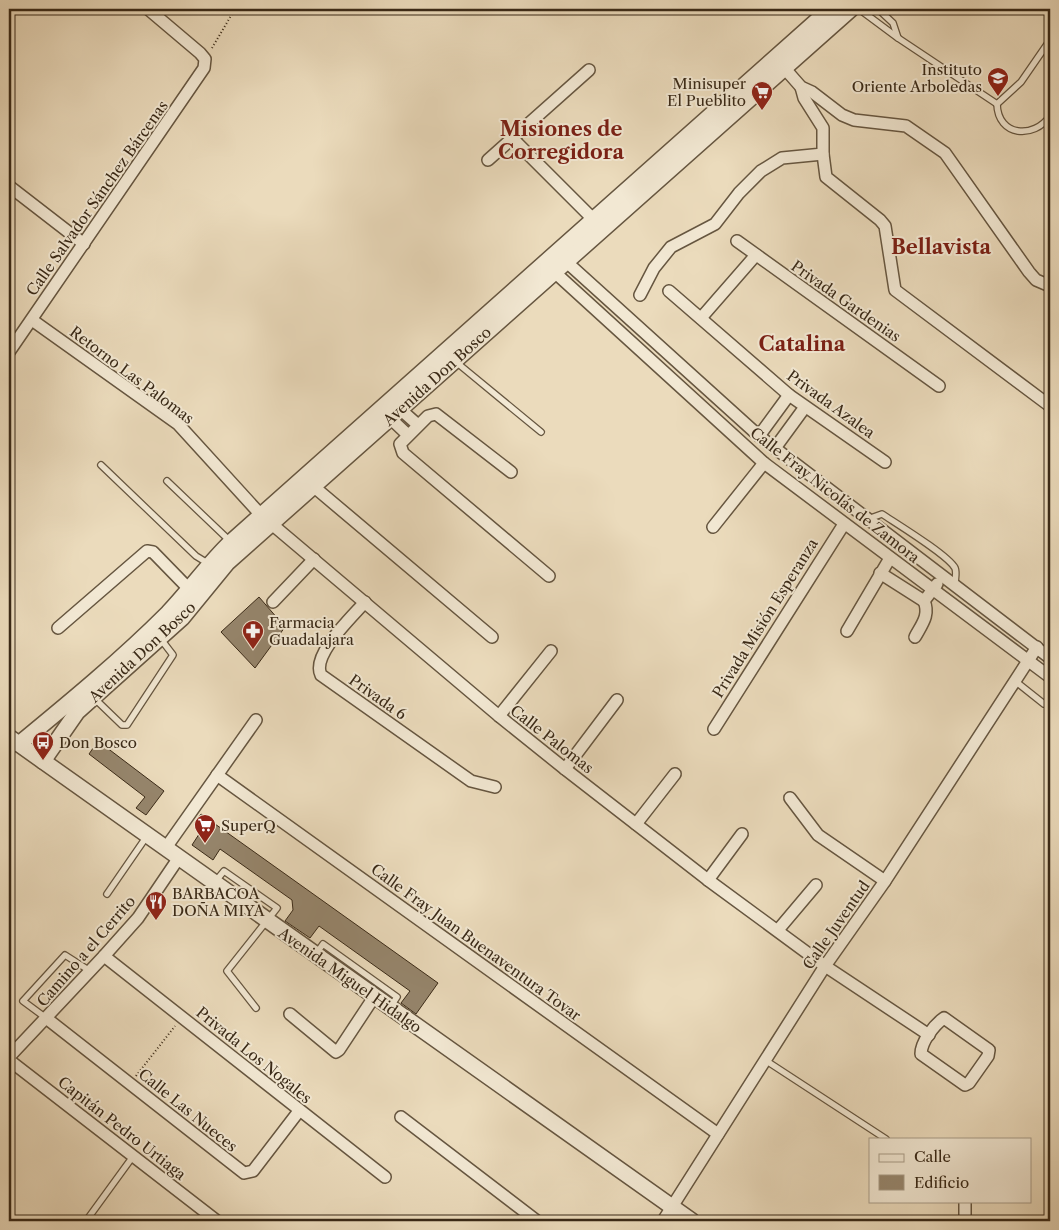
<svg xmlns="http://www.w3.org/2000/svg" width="1059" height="1230" font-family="'Libre Caslon Text',serif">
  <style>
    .building { fill: #96866d; stroke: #392917 }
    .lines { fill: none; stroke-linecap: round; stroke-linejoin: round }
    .service-casing { stroke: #665640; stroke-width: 8 }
    .minor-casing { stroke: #665640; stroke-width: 14 }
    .tertiary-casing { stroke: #665640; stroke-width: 18 }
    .path { stroke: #392917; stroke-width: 2; stroke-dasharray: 1 2.5; stroke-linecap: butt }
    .service { stroke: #f2e8d3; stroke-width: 5.5 }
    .minor { stroke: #f2e8d3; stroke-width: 11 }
    .tertiary { stroke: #f2e8d3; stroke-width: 15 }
    .labels { text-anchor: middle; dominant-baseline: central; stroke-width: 4; stroke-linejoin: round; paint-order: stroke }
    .poi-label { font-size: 15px; fill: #392917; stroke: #f2e8d3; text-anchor: start }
    .street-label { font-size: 15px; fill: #392917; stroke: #f2e8d3 }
    .district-label { font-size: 20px; font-weight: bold; fill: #7a1f14; stroke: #f2e8d3 }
  </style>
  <rect width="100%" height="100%" fill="#ebdbbc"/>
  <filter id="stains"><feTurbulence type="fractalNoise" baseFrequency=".004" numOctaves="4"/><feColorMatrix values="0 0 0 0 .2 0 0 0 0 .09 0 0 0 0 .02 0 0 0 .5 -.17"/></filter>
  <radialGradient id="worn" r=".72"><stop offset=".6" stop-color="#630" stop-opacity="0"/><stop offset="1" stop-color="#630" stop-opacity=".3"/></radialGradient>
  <g class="building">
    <path d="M259 597 285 627 255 668 221 632Z"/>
    <path d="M98 741 164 791 146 815 136 808 145 797 89 754Z"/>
    <path d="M201 814 438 983 416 1014 401 1003 410 991 319 926 310 938 285 921 293 910 292 900 220 849 213 860 192 845 203 828 195 823Z"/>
  </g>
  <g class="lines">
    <g class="service-casing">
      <g id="service">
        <path d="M859 9 898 38 997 104"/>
        <path d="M878 9 893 23 898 38"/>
        <path d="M997 104 1021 82 1050 40"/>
        <path d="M997 104C998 137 1034 139 1050 116"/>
        <path d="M456 362 541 432"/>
        <path d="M101 465 196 556 209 564"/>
        <path d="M167 481 231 542"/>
        <path d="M868 519 882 514C897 524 948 555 955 568 957 573 955 579 955 584"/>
        <path d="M1015 681 1044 704H1050"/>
        <path d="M94 698 122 725H127L173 655 160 638"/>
        <path d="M215 882 224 871 277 908 227 971 256 1008"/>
        <path d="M107 894 147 836"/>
        <path d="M316 954 323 944 397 997 391 1006"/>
        <path d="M46 1018 23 1001 65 955 90 971"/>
        <path d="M765 1060 886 1139"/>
        <path d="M86 1221 134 1155"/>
      </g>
    </g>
    <g class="minor-casing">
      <g id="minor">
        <path d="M779 62 801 87 812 92 842 115 854 120 906 126 945 153 1029 272 1036 280 1050 286"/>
        <path d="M512 138 594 220"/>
        <path d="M823 154 826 177 880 220 885 226 895 290 1050 406"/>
        <path d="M488 160 589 70"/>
        <path d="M9 186 84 244"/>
        <path d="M737 241 939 386"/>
        <path d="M561 257 759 436 1050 658"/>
        <path d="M550 268 764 463 1050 677"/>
        <path d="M669 291 789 395 885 462"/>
        <path d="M640 295 654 268 671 247 715 224 739 193 761 171 782 158 823 154V128L804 98 801 87"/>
        <path d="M701 318 756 255"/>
        <path d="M32 320 178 424 261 515 499 716 565 769 708 880 825 966 929 1035"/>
        <path d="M9 352 204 68 205 59 200 53 148 9"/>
        <path d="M400 409 418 425"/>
        <path d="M390 418 408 435"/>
        <path d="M759 436 789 395"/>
        <path d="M775 448 805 407"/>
        <path d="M511 472 436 414 428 416 400 444 403 453 549 576"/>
        <path d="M313 486 492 637"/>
        <path d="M713 527 764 463"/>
        <path d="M880 573 924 601 937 584"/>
        <path d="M273 602 314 559"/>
        <path d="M365 602C352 617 311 655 321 675L471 781 495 787"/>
        <path d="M58 628 147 551 153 552 190 590"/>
        <path d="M847 631 890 558"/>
        <path d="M915 637C922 624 930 615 924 601"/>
        <path d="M499 716 551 651"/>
        <path d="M714 729 844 524"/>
        <path d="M565 769 617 700"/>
        <path d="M217 775 718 1134"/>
        <path d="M790 798 818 835 885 881"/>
        <path d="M636 824 675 774"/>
        <path d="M165 849 256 720"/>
        <path d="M708 880 742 834"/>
        <path d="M778 930 816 885"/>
        <path d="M104 956 385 1177"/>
        <path d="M290 1014 336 1052 339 1050 374 997"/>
        <path d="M46 1018 244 1173 253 1171 299 1111"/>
        <path d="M944 1018 989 1050 988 1056 969 1083 965 1085 921 1054C921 1042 934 1025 944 1018Z"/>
        <path d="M9 1057 104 956 138 918 178 859"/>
        <path d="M9 1060 217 1221"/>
        <path d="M401 1117 537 1221"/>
        <path d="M965 1201V1221"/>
        <path d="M663 1221 825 966 885 881 1037 647"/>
      </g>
    </g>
    <g class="tertiary-casing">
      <g id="tertiary">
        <path d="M9 737 692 1221"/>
        <path d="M19 744C70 702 121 660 168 613 190 590 208 564 231 542L830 9"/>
        <path d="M43 761 77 712 182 618 227 563 851 9"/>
      </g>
    </g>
    <g class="path">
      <path d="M212 48 235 9"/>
      <path d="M136 1076 175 1026"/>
    </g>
    <use href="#service" class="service"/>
    <use href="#minor" class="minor"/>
    <use href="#tertiary" class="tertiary"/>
  </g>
  <defs>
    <g id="school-pin" transform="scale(1.125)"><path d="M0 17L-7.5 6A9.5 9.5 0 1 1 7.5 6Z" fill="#8f2418" stroke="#f2e8d3"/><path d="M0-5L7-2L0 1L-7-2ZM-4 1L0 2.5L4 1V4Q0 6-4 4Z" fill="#fff"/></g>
    <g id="supermarket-pin" transform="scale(1.125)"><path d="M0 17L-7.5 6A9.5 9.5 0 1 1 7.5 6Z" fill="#8f2418" stroke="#f2e8d3"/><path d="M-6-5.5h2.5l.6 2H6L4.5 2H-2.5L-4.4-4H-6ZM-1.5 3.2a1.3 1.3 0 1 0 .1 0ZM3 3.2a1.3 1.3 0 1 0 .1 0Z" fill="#fff"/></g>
    <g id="pharmacy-pin" transform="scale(1.125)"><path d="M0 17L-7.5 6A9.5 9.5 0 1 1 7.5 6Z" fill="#8f2418" stroke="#f2e8d3"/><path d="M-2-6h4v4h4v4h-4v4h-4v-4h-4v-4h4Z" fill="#fff"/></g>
    <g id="bus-pin" transform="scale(1.125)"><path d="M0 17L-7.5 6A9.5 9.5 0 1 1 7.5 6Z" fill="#8f2418" stroke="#f2e8d3"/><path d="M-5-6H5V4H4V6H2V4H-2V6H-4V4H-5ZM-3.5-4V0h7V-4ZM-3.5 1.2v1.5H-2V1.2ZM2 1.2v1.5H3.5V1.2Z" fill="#fff"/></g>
    <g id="restaurant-pin" transform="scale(1.125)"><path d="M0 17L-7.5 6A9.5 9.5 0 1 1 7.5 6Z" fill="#8f2418" stroke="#f2e8d3"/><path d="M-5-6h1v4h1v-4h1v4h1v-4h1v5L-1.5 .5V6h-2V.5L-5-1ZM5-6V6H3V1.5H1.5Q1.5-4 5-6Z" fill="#fff"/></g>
  </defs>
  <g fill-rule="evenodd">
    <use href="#school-pin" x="998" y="78"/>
    <use href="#supermarket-pin" x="762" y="92"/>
    <use href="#pharmacy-pin" x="253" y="631"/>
    <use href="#bus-pin" x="43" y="742"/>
    <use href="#supermarket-pin" x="205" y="825"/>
    <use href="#restaurant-pin" x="156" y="902"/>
  </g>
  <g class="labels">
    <g class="poi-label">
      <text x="982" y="69" text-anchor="end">Instituto<tspan x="982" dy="17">Oriente Arboledas</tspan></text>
      <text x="746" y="83" text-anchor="end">Minisuper<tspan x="746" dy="17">El Pueblito</tspan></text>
      <text x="269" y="622">Farmacia<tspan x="269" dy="17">Guadalajara</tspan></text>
      <text x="59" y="742">Don Bosco</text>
      <text x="221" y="825">SuperQ</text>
      <text x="172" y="893">BARBACOA<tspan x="172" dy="17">DOÑA MIYA</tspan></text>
    </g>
    <g class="street-label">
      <text transform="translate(97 198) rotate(-55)">Calle Salvador Sánchez Bárcenas</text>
      <text transform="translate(846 301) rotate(35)">Privada Gardenias</text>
      <text transform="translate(132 375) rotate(37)">Retorno Las Palomas</text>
      <text transform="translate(437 376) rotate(-42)">Avenida Don Bosco</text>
      <text transform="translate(831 404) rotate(36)">Privada Azalea</text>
      <text transform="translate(835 495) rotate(38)">Calle Fray Nicolás de Zamora</text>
      <text transform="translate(765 618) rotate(-58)">Privada Misión Esperanza</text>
      <text transform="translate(142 652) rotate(-43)">Avenida Don Bosco</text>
      <text transform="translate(378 697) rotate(35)">Privada 6</text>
      <text transform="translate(552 739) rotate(38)">Calle Palomas</text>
      <text transform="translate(836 925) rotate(-55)">Calle Juventud</text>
      <text transform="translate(476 942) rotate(36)">Calle Fray Juan Buenaventura Tovar</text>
      <text transform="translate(86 951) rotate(-49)">Camino a el Cerrito</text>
      <text transform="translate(350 980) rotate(35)">Avenida Miguel Hidalgo</text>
      <text transform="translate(254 1055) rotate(39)">Privada Los Nogales</text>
      <text transform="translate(188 1110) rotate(39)">Calle Las Nueces</text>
      <text transform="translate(122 1128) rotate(38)">Capitán Pedro Urtiaga</text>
    </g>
    <g class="district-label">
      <text x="561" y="129">Misiones de<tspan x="561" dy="23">Corregidora</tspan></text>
      <text x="941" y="247">Bellavista</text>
      <text x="802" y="344">Catalina</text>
    </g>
  </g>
  <rect width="1059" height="1230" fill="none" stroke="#ebdbbc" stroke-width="30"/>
  <rect x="10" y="10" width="1039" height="1210" fill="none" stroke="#392917" stroke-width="2.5"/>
  <rect x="15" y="15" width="1029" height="1200" fill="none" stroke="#392917"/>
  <rect x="869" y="1138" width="162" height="65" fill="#f2e8d3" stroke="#a89c88"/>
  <rect x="879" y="1154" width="25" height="8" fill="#f2e8d3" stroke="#a89c88"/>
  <text x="914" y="1162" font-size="15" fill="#392917">Calle</text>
  <rect x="879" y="1175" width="25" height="15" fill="#96866d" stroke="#a89c88"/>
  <text x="914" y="1188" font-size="15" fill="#392917">Edificio</text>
  <rect width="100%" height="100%" filter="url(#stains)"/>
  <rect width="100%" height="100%" fill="url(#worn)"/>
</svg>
